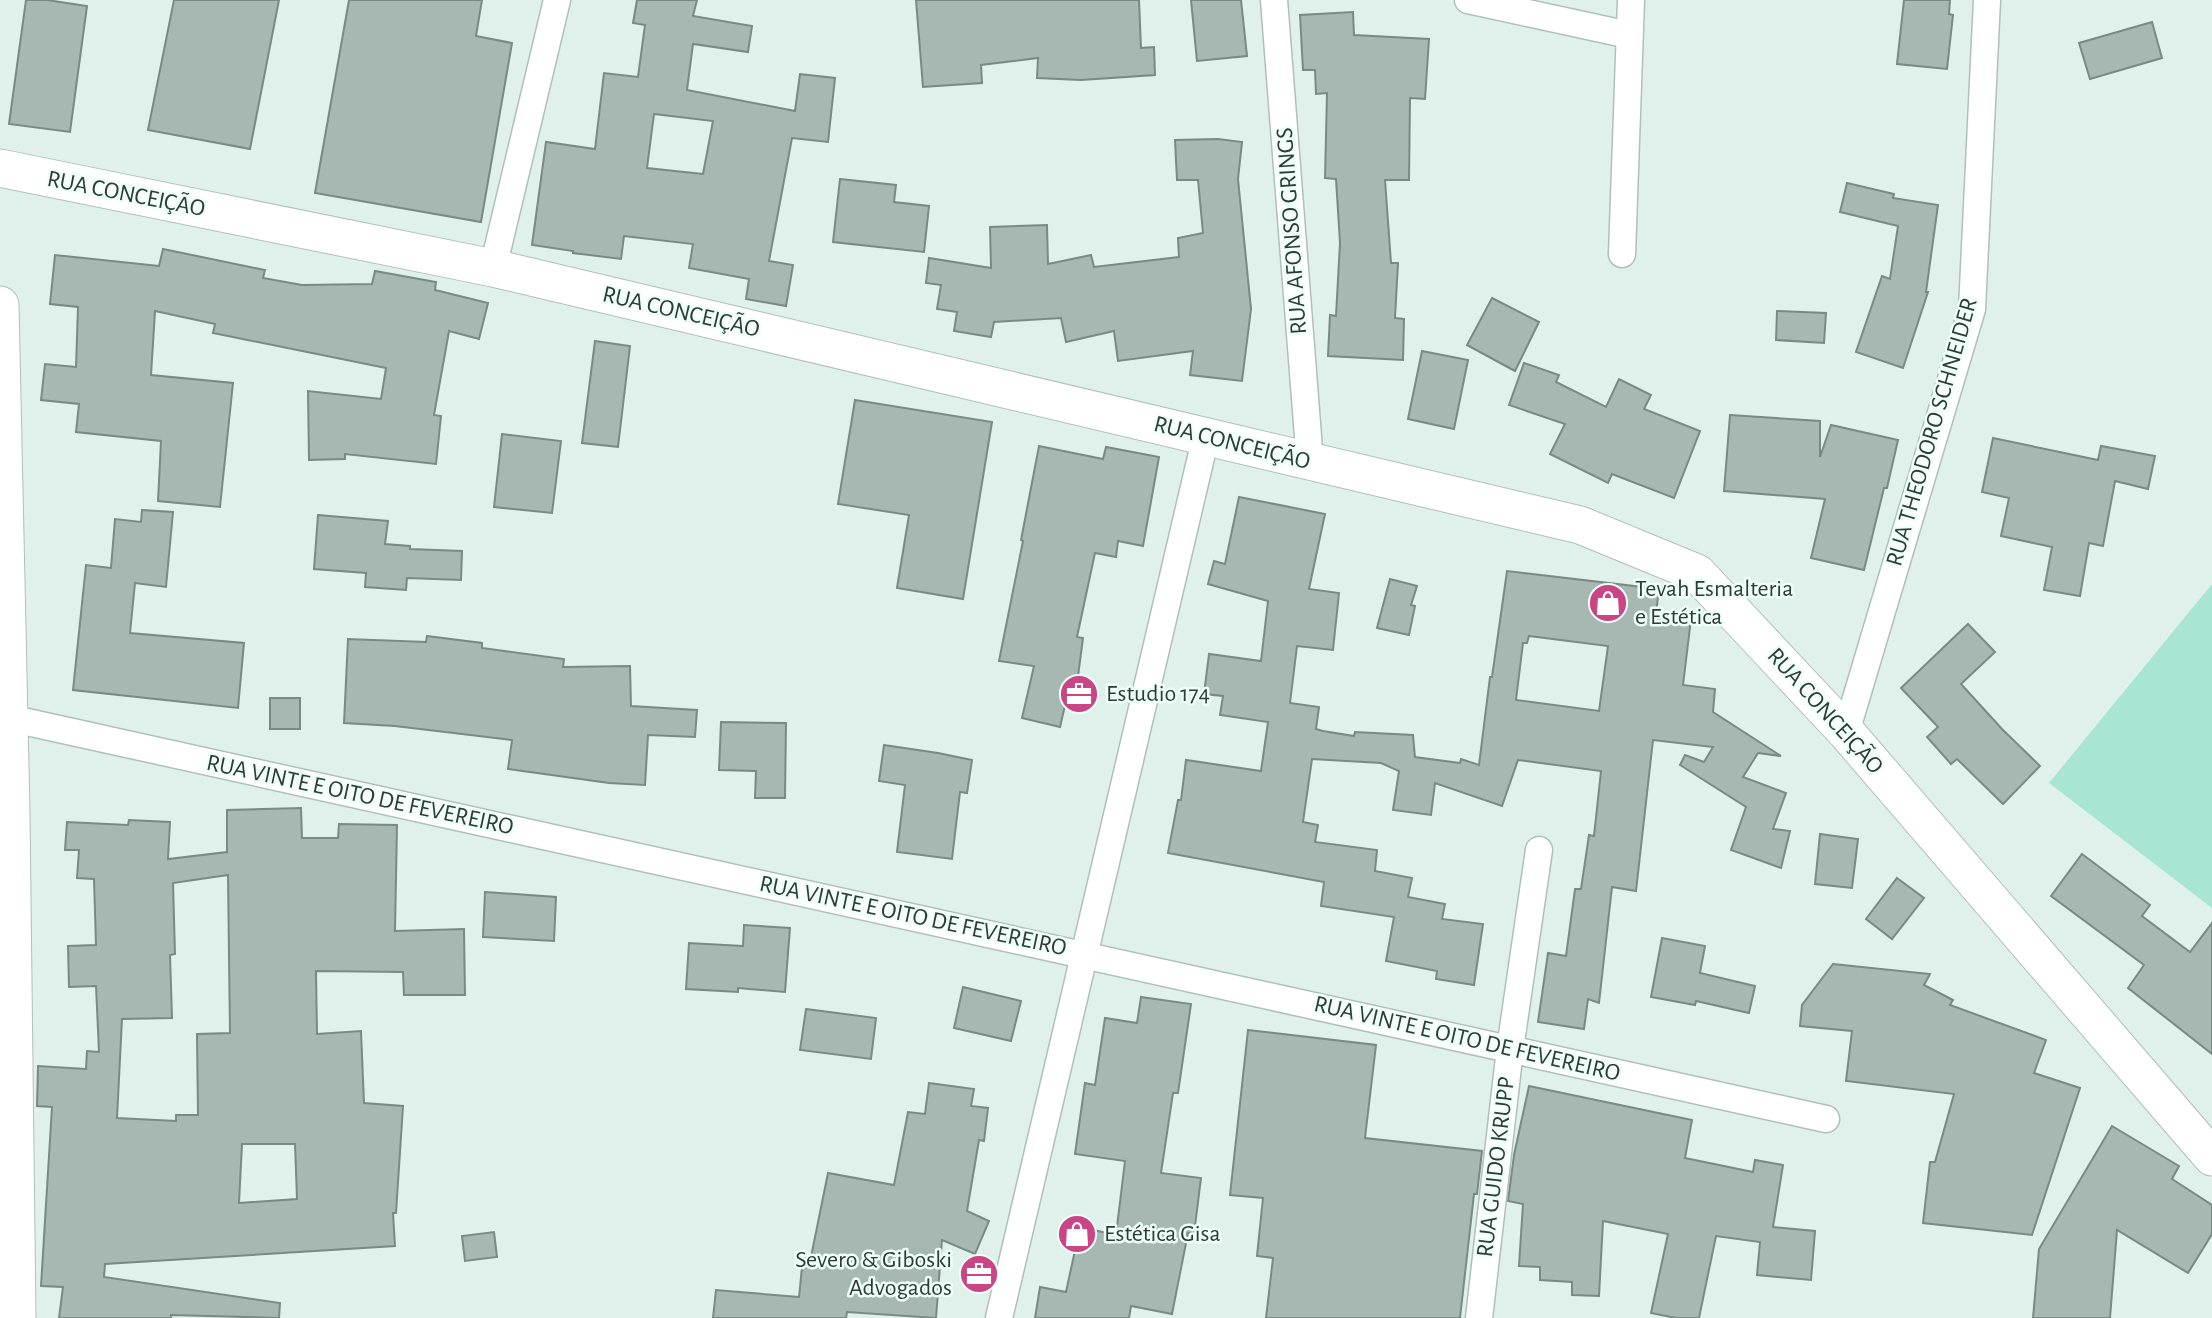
<svg xmlns="http://www.w3.org/2000/svg" width="2212" height="1318" font-family="'Alegreya Sans',sans-serif">
  <style>
    .green { fill: #a9e5d3 }
    .building { fill: #a7b8b3; stroke: #798984; stroke-width: 2; fill-rule: evenodd }
    .lines { fill: none; stroke-linecap: round; stroke-linejoin: round }
    .street-casing { stroke: #afc0bb; stroke-width: 29 }
    .secondary-casing { stroke: #afc0bb; stroke-width: 39 }
    .street { stroke: #fff; stroke-width: 26 }
    .secondary { stroke: #fff; stroke-width: 37 }
    .labels { text-anchor: middle; dominant-baseline: central; stroke-width: 5; stroke-linejoin: round; paint-order: stroke }
    .street-label { font-size: 24px; fill: #323936; stroke: #edfff9 }
    .poi-label { font-size: 24px; fill: #323936; stroke: #edfff9; text-anchor: start }
  </style>
  <rect width="100%" height="100%" fill="#e0f1eb"/>
  <path class="green" d="M2212 584V908L2049 783Z"/>
  <g class="building">
    <path d="M26 0H47L87 6 70 132 9 124Z"/>
    <path d="M174 0H279L250 149 148 130Z"/>
    <path d="M349 0H482L476 36 512 43 481 222 315 193Z"/>
    <path d="M637 0H697L693 16 752 26 748 52 693 44 687 90 795 111 800 74 835 78 828 142 792 138 769 261 793 265 786 306 746 299 749 279 689 268 693 244 624 236 621 259 573 253V251L532 245 546 142 595 149 604 73 638 77 645 25 633 23ZM654 114 713 121 703 174 647 168Z"/>
    <path d="M916 0H1139L1141 48 1154 47 1155 75 1081 80 1037 78 1038 58 981 65 982 83 923 87Z"/>
    <path d="M1191 0H1241L1247 56 1197 61Z"/>
    <path d="M1904 0H1950L1949 14 1953 15 1947 69 1897 64Z"/>
    <path d="M1353 12 1354 35 1429 39 1425 99 1410 98 1409 180H1385L1391 263H1398L1395 318 1404 319 1403 360 1328 356 1330 315 1336 316 1340 243 1336 179 1325 178 1327 93 1316 94 1315 70H1303L1300 15Z"/>
    <path d="M2152 22 2162 58 2090 79 2079 43Z"/>
    <path d="M1218 139 1242 142 1238 179 1251 309 1242 381 1190 375 1193 351 1118 361 1114 331 1066 342 1061 318 994 322 991 337 954 331 957 312 937 309 941 285 926 283 929 258 991 268 990 227 1047 225 1048 264 1091 255 1094 267 1179 257 1178 238 1203 233 1198 180H1177L1175 140Z"/>
    <path d="M840 179 896 185 894 202 929 206 924 252 833 242Z"/>
    <path d="M1847 183 1894 194 1893 198 1938 205 1926 292H1928L1903 368 1856 352 1882 276 1890 279 1898 226 1840 212Z"/>
    <path d="M163 249 265 270 263 278 302 285 372 284 375 271 436 282 435 290 488 303 479 339 449 331 434 415 441 416 436 464 345 454V459L309 460 308 391 381 399 386 368 213 333 215 324 155 311 151 375 233 383 220 507 158 501 161 441 76 432 79 404 41 400 45 364 76 367 78 307 50 304 55 255 159 266Z"/>
    <path d="M1492 298 1539 322 1515 371 1467 345Z"/>
    <path d="M1777 311 1826 313 1824 343 1776 340Z"/>
    <path d="M595 341 630 346 618 447 582 443Z"/>
    <path d="M1422 351 1468 360 1454 429 1408 419Z"/>
    <path d="M1524 363 1559 375 1556 382 1606 407 1619 379 1651 395 1644 409 1700 431 1674 498 1612 474 1608 483 1550 454 1565 424 1509 405Z"/>
    <path d="M855 400 992 422 963 599 897 588 909 515 838 504Z"/>
    <path d="M1730 415 1820 421V457L1831 425 1898 440 1887 488H1884L1864 570 1811 558 1825 499 1724 491Z"/>
    <path d="M502 434 561 441 552 513 494 507Z"/>
    <path d="M1993 438 2098 460 2101 446 2155 456 2148 489 2115 481 2103 546 2089 543 2080 596 2044 590 2052 547 2001 536 2009 498 1982 492Z"/>
    <path d="M1039 446 1103 459 1106 447 1159 457 1143 546 1118 541 1116 557 1095 553 1077 637 1083 638 1077 684H1070L1060 727 1022 718 1034 666 999 661 1023 541 1021 540Z"/>
    <path d="M1239 497 1325 514 1309 589 1339 593 1333 650 1297 646 1290 703 1319 707 1316 729 1323 731 1354 736 1355 732 1413 735 1415 757 1460 763 1461 759 1479 765 1490 677H1492L1507 571 1659 589 1656 614 1691 619 1683 685 1715 689 1713 712 1781 756 1758 753 1743 777 1786 793 1773 829 1790 831 1781 868 1731 850 1746 807 1680 765 1685 755 1704 762 1713 747 1653 740 1636 891 1612 887 1599 1003 1588 999 1584 1029 1538 1022 1548 953 1566 956 1575 889H1581L1589 835 1594 836 1601 771 1518 760 1502 806 1435 783 1431 815 1393 810 1399 771 1381 763 1312 759 1303 822 1318 825 1315 842 1377 850 1375 871 1412 878 1408 897 1445 904 1442 919 1483 924 1474 985 1436 979 1437 971 1386 961 1394 917 1321 906 1324 882 1168 853 1178 800H1181L1186 760 1261 771 1268 722 1220 715 1223 696 1204 694 1209 654 1261 661 1268 601 1208 584 1214 561 1225 564ZM1529 636 1608 646 1599 711 1516 700 1523 643H1527Z"/>
    <path d="M142 510 173 512 166 587 135 583 130 633 244 643 238 708 73 690 86 565 111 568 115 519 141 522Z"/>
    <path d="M318 515 388 521 385 544 410 546V549L462 551 461 580 407 578 406 590 365 587 366 573 314 569Z"/>
    <path d="M1390 579 1417 586 1411 605 1415 606 1409 635 1377 628Z"/>
    <path d="M1968 624 1995 652 1961 684 2002 729 2040 766 2003 804 1957 759 1951 764 1927 737 1938 727 1901 688Z"/>
    <path d="M427 636 482 643V648L564 659 563 667 630 666 631 706 697 710 695 737 648 735 645 785 609 783 508 769 512 740 395 726 344 723 348 639 426 642Z"/>
    <rect x="270" y="698" width="30" height="31"/>
    <path d="M721 722 786 723 785 798H755L756 771 719 770Z"/>
    <path d="M884 745 938 753 972 760 967 793 960 792 952 859 897 852 905 785 879 781Z"/>
    <path d="M301 808 302 838H338L339 824 397 825 395 931 464 929 465 995H404L403 972 316 971 317 1034 361 1031 364 1103 403 1106 396 1213H393L395 1246 105 1264 104 1277 280 1303 279 1318 171 1315V1318H59L63 1287 41 1286 52 1107 37 1106 38 1066 86 1069 87 1051 99 1052 96 986 69 987 68 946 96 945 94 879 77 878 79 850H65L67 822 128 825 129 820 170 822 168 859 227 852V810ZM228 875 230 1033 197 1034 198 1115H176V1121L117 1118 122 1019 172 1018 170 955 175 954 173 883ZM242 1144H295L297 1199 239 1203Z"/>
    <path d="M1820 834 1858 839 1852 888 1815 884Z"/>
    <path d="M2082 854 2150 905 2142 916 2190 952 2212 923V1054L2128 988 2144 965 2051 896Z"/>
    <path d="M1897 878 1924 898 1892 939 1866 919Z"/>
    <path d="M485 892 556 897 554 941 483 937Z"/>
    <path d="M744 925 790 928 785 992 738 988V992L686 989 689 943 743 946Z"/>
    <path d="M1662 938 1705 946 1700 973 1755 986 1749 1013 1696 1001 1695 1005 1651 997Z"/>
    <path d="M1833 964 1930 974 1924 985 1953 1000 1950 1005 2046 1040 2034 1073 2080 1088 2032 1235 1923 1223 1930 1162H1935L1954 1094 1846 1081 1852 1031 1800 1026 1802 1005Z"/>
    <path d="M963 987 1021 1001 1011 1041 954 1028Z"/>
    <path d="M1141 997 1191 1004 1178 1093H1173L1161 1173 1201 1178 1194 1234 1188 1233 1172 1314 1131 1306 1129 1318H1035L1040 1287 1066 1292 1080 1227 1116 1235 1125 1161 1075 1154 1085 1083 1095 1085 1105 1018 1137 1023Z"/>
    <path d="M806 1009 876 1018 871 1059 800 1050Z"/>
    <path d="M1248 1030 1376 1045 1365 1138 1482 1151 1477 1194H1474L1460 1318H1266L1273 1258 1257 1256 1263 1198 1230 1195Z"/>
    <path d="M929 1083 974 1089 971 1106 988 1108 984 1141 979 1140 967 1211 989 1221 975 1254 942 1240 936 1318 847 1312 846 1318H713L716 1290 799 1297 803 1257H811L828 1173 894 1185 908 1112 925 1114Z"/>
    <path d="M1529 1086 1692 1120 1685 1158 1753 1172 1755 1160 1783 1165 1773 1227 1815 1231 1811 1280 1757 1275 1760 1242 1716 1236 1699 1318H1676L1651 1313 1668 1234 1603 1221 1599 1296 1572 1295V1282L1540 1280V1267L1519 1266 1523 1204 1508 1201 1514 1155Z"/>
    <path d="M2112 1126 2179 1166 2172 1179 2212 1205V1234L2188 1273 2117 1230 2110 1318H2033L2039 1249Z"/>
    <path d="M494 1232 497 1257 465 1261 462 1236Z"/>
  </g>
  <g class="lines">
    <g class="street-casing">
      <g id="street">
        <path d="M1274 0 1310 462"/>
        <path d="M1468 0 1629 35"/>
        <path d="M1622 254 1631 0"/>
        <path d="M493 268 557 0"/>
        <path d="M0 717 9 718 1826 1119"/>
        <path d="M1846 732 1972 309 1987 0"/>
        <path d="M999 1318 1206 436"/>
        <path d="M1479 1318 1510 1049 1539 850"/>
      </g>
    </g>
    <g class="secondary-casing">
      <g id="secondary">
        <path d="M0 168 493 268 1580 525 1697 573 1846 732 2212 1157"/>
        <path d="M0 305 11 813 17 1318"/>
      </g>
    </g>
    <use href="#street" class="street"/>
    <use href="#secondary" class="secondary"/>
  </g>
  <defs>
    <g id="shop-disc" transform="scale(2.0125)"><circle r="9.5" fill="#cb4586" stroke="#edfff9"/><path d="M-5-2.5h2.3a2.7 3.5 0 0 1 5.4 0H5L5.5 6h-11ZM-1.5-2.5h3a1.5 2.3 0 0 0-3 0Z" fill="#fff"/></g>
    <g id="office-disc" transform="scale(2.0125)"><circle r="9.5" fill="#cb4586" stroke="#edfff9"/><path d="M-6-3h4V-5.5h4V-3h4V5H-6ZM-1-4.5V-3h2v-1.5ZM-6 0V1H6V0Z" fill="#fff"/></g>
  </defs>
  <g fill-rule="evenodd">
    <use href="#shop-disc" x="1608" y="603"/>
    <use href="#office-disc" x="1079" y="694"/>
    <use href="#shop-disc" x="1077" y="1234"/>
    <use href="#office-disc" x="979" y="1274"/>
  </g>
  <g class="labels">
    <g class="street-label">
      <text transform="translate(126 194) rotate(11)">RUA CONCEIÇÃO</text>
      <text transform="translate(1292 231) rotate(-94)">RUA AFONSO GRINGS</text>
      <text transform="translate(681 312) rotate(13)">RUA CONCEIÇÃO</text>
      <text transform="translate(1932 432) rotate(-74)">RUA THEODORO SCHNEIDER</text>
      <text transform="translate(1232 443) rotate(14)">RUA CONCEIÇÃO</text>
      <text transform="translate(1825 711) rotate(48)">RUA CONCEIÇÃO</text>
      <text transform="translate(360 795) rotate(12)">RUA VINTE E OITO DE FEVEREIRO</text>
      <text transform="translate(913 916) rotate(12)">RUA VINTE E OITO DE FEVEREIRO</text>
      <text transform="translate(1467 1039) rotate(13)">RUA VINTE E OITO DE FEVEREIRO</text>
      <text transform="translate(1496 1167) rotate(-83)">RUA GUIDO KRUPP</text>
    </g>
    <g class="poi-label">
      <text x="1635" y="589">Tevah Esmalteria<tspan x="1635" dy="28">e Estética</tspan></text>
      <text x="1106" y="694">Estudio 174</text>
      <text x="1104" y="1234">Estética Gisa</text>
      <text x="952" y="1260" text-anchor="end">Severo &amp; Giboski<tspan x="952" dy="28">Advogados</tspan></text>
    </g>
  </g>
</svg>
